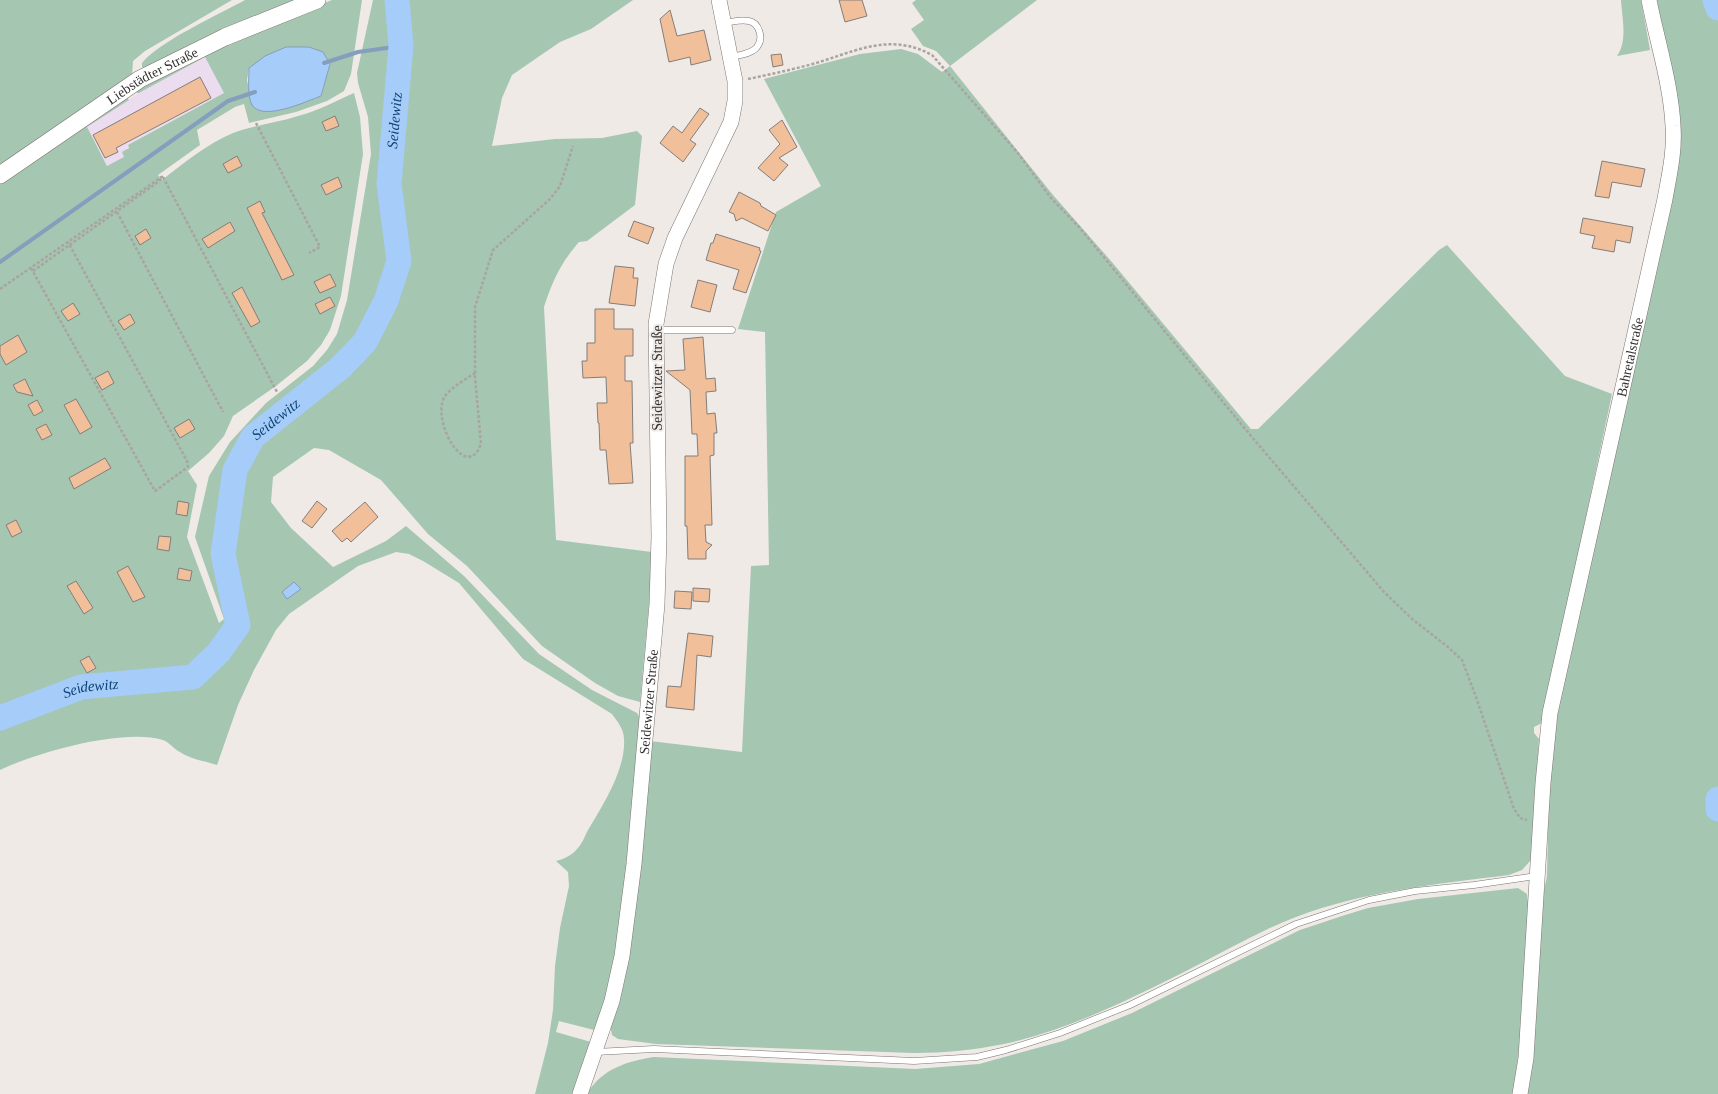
<svg xmlns="http://www.w3.org/2000/svg" width="1718" height="1094" font-family="'Times New Roman',serif">
  <style>
    .industrial { fill: #ebdcef }
    .green { fill: #a5c6b1; fill-rule: evenodd }
    .water { fill: #a6ccf9; stroke: #849ebd }
    .lines { fill: none; stroke-linecap: round; stroke-linejoin: round }
    .stream { stroke: #849ebd; stroke-width: 4 }
    .river { stroke: #a6ccf9; stroke-width: 25 }
    .building { fill: #f1c09b; stroke: #837d7a }
    .service-casing { stroke: #7a7471; stroke-width: 7 }
    .tertiary-casing { stroke: #7a7471; stroke-width: 16 }
    .secondary-casing { stroke: #7a7471; stroke-width: 18 }
    .path { stroke: #a8a4a1; stroke-width: 2.5; stroke-dasharray: 3 2; stroke-linecap: butt }
    .service { stroke: #fff; stroke-width: 6 }
    .tertiary { stroke: #fff; stroke-width: 15 }
    .secondary { stroke: #fff; stroke-width: 17 }
    .labels { text-anchor: middle; dominant-baseline: central; stroke-width: 4; stroke-linejoin: round; paint-order: stroke }
    .street-label { font-size: 14px; fill: #333130; stroke: #f0eae6 }
    .water-label { font-size: 15px; font-style: italic; fill: #0d4378; stroke: #f0eae6 }
  </style>
  <rect width="100%" height="100%" fill="#f0eae6"/>
  <path class="industrial" d="M205 57 224 93 128 145 125 157 107 166 87 127 139 93Z"/>
  <g class="green">
    <path d="M0 0H232L145 51 133 61 132 76 0 167Z"/>
    <path d="M245 0H295L144 68 142 67V63C160 41 218 15 245 0Z"/>
    <path d="M332 0H362L351 74 344 91 327 101 296 112 249 123 244 104 235 107 197 130 200 145 158 175 162 180C184 163 207 144 233 133 254 125 276 123 298 116 317 111 336 101 354 93L360 117 363 154 341 296 330 330 321 345 307 361 276 386 233 416 224 436 209 453 188 471 197 485 187 537 219 623 224 619 195 537 209 476 230 442 266 403 313 366 327 350 337 334 347 300 371 154 368 117 358 83 357 73 373 0H633L591 29 560 42 512 75 502 98 492 146 555 139 602 138 637 131 642 136 635 205 587 241 579 242C560 264 553 280 544 307L556 540 652 552 649 603 640 702 618 696 595 683 542 646 467 566 428 534 381 480 329 450 314 448 273 477 271 502 291 528 333 567 386 541 406 526 464 576 539 654 592 690 637 713 640 718 618 953 606 997 594 1030 559 1021 556 1032 591 1042 572 1094H535L548 1043 553 1010 555 966 560 928 569 886 568 872 556 861C564 859 572 855 577 849 582 844 585 836 588 830 603 805 626 769 624 739 624 729 617 721 612 714L523 659 459 583 423 561 409 554 396 552 358 566 289 614 276 630 254 670 238 705 217 765C205 761 190 759 180 752 174 749 169 742 163 740 123 728 38 752 0 770V183L126 96 129 100 87 127 107 166 124 157 122 152 129 148 128 145 224 93 205 57 139 93H137V88L220 45ZM323 52 330 64 321 96 288 108 250 94 247 80 249 68Z"/>
    <path d="M916 0H1037L950 66 1053 195 1111 261 1251 429H1258L1439 250 1447 245 1565 376 1612 394 1542 723 1534 727V733L1539 739 1531 860 1522 870 1509 875C1436 884 1365 891 1296 917 1259 931 1224 952 1188 970 1130 999 1069 1030 1004 1044 974 1050 944 1053 914 1053L656 1044 618 1039 612 1035 610 1025 650 741 742 752 751 566 769 565 765 332 738 329 776 212 821 186 764 79 860 54 901 49 918 54 942 72 950 66 936 51 923 46 911 29 924 20 912 3Z"/>
    <path d="M1621 0H1641L1650 50 1617 56C1628 41 1622 18 1621 0Z"/>
    <path d="M1657 0H1718V1094H1525L1541 905 1547 876 1549 785 1556 715 1679 163 1680 128Z"/>
    <path d="M1518 888 1527 894 1528 903C1525 967 1523 1031 1513 1094H587C601 1069 628 1061 654 1057L915 1069 979 1064 1063 1041 1132 1013 1300 930 1342 916 1368 908 1418 899Z"/>
  </g>
  <g class="water">
    <path d="M286 47H309L323 52 330 64 321 96C307 101 263 122 252 105 247 96 249 78 249 68L265 56Z"/>
    <path d="M294 582 301 589 287 599 282 592Z"/>
  </g>
  <g class="lines">
    <g class="stream">
      <path d="M324 63 358 52 401 46"/>
      <path d="M0 262 228 101 255 92"/>
    </g>
    <g class="river">
      <path d="M1715 0 1718 8"/>
      <path id="s1" d="M0 718 81 687 193 677 219 652 238 625 223 554 235 470 253 437 340 368 365 342 386 301 399 261 389 184 401 46 397 0"/>
      <path d="M1718 799V809"/>
    </g>
  </g>
  <g class="building">
    <path d="M839 0H862L867 16 845 22Z"/>
    <path d="M670 10 677 36 704 30 711 60 691 65 690 57 669 62 660 19Z"/>
    <path d="M781 54 783 65 773 67 771 55Z"/>
    <path d="M200 77 211 98 116 148 118 152 105 158 93 135Z"/>
    <path d="M700 108 709 114 690 140 696 144 683 162 660 143 673 126 682 133Z"/>
    <path d="M335 116 339 126 326 131 322 122Z"/>
    <path d="M782 120 797 147 779 158 788 165 774 181 758 168 780 144 769 130Z"/>
    <path d="M237 156 242 166 228 173 223 164Z"/>
    <path d="M1602 161 1645 169 1641 187 1612 182 1609 198 1595 196Z"/>
    <path d="M338 177 342 187 326 195 321 185Z"/>
    <path d="M739 192 760 203 761 206 776 215 768 231 742 218 736 221 734 214 729 212Z"/>
    <path d="M260 201 265 212 262 213 294 275 282 280 247 208Z"/>
    <path d="M1583 218 1633 227 1630 243 1616 240 1614 252 1592 248 1595 236 1580 233Z"/>
    <path d="M634 221 654 228 648 244 628 236Z"/>
    <path d="M230 222 235 231 208 248 202 239Z"/>
    <path d="M146 229 151 238 140 245 135 236Z"/>
    <path d="M716 234 760 248 759 250 761 251 746 293 733 289 739 270 706 260 711 243H713Z"/>
    <path d="M615 266 634 268 633 278H638L635 306 609 303Z"/>
    <path d="M330 274 336 286 320 293 314 282Z"/>
    <path d="M698 280 717 285 710 312 691 307Z"/>
    <path d="M242 287 260 322 251 327 232 293Z"/>
    <path d="M330 297 335 306 320 314 315 304Z"/>
    <path d="M73 303 80 314 68 321 61 311Z"/>
    <path d="M595 309H614V329H633V356H625V381H632L633 443H630L633 483 609 484 606 450H600L599 423H598L597 403H607L606 377 583 378 582 361H587V343H595Z"/>
    <path d="M130 314 135 323 124 330 118 321Z"/>
    <path d="M18 335 27 352 6 365 0 354V346Z"/>
    <path d="M703 337 706 379 715 378 716 391 706 392 707 414 715 413 717 433H714V455L710 456 712 525H705L706 542 712 545 706 551V559H688L687 526H685V456H698L697 434H692L690 390 666 371 685 370 683 339Z"/>
    <path d="M108 371 114 383 102 390 95 378Z"/>
    <path d="M25 379 33 396 17 392 13 385Z"/>
    <path d="M76 399 92 427 80 434 64 405Z"/>
    <path d="M37 400 43 411 34 416 28 405Z"/>
    <path d="M189 419 195 429 180 438 174 428Z"/>
    <path d="M46 424 52 435 42 440 36 429Z"/>
    <path d="M105 458 111 468 74 489 69 478Z"/>
    <path d="M178 501 189 503 187 516 176 514Z"/>
    <path d="M317 501 327 509 312 528 302 521Z"/>
    <path d="M365 502 378 517 351 542 347 538 342 542 332 531Z"/>
    <path d="M16 520 22 532 12 537 6 525Z"/>
    <path d="M159 536 171 537 169 551 157 549Z"/>
    <path d="M128 566 145 597 133 602 117 572Z"/>
    <path d="M179 568 192 571 190 581 177 579Z"/>
    <path d="M76 581 93 608 84 614 67 586Z"/>
    <path d="M693 588 710 589 709 602 693 601Z"/>
    <path d="M675 591 692 592 691 609 674 608Z"/>
    <path d="M688 633 713 636 711 657 697 655 694 710 666 707 668 686 681 687Z"/>
    <path d="M89 656 96 668 87 673 80 661Z"/>
  </g>
  <g class="lines">
    <g class="service-casing">
      <g id="service">
        <path d="M724 23C732 22 741 19 749 21 759 23 764 38 757 47 752 54 739 55 731 57"/>
        <path d="M656 330H732"/>
        <path d="M595 1052 654 1049 914 1061 977 1057 1006 1050 1060 1033 1130 1005 1296 924 1369 900 1415 891 1474 885 1536 876"/>
      </g>
    </g>
    <g class="tertiary-casing">
      <g id="tertiary">
        <path id="s2" d="M580 1094 612 1001 622 956 634 864 657 604 659 537 656 324 666 264 675 238 731 122 735 101V81L719 0"/>
        <path id="s3" d="M1520 1094 1526 1058 1543 783 1550 713 1665 199C1669 176 1675 151 1673 126 1671 84 1657 41 1649 0"/>
      </g>
    </g>
    <g class="secondary-casing">
      <g id="secondary">
        <path id="s4" d="M0 175 140 79 225 37 317 0"/>
      </g>
    </g>
    <g class="path">
      <path d="M748 79C767 75 786 71 805 66 850 55 886 30 932 55L1017 152 1051 198 1079 227 1251 436 1384 592 1412 619 1448 647 1462 660 1476 697 1514 809 1520 818 1527 820"/>
      <path d="M256 123 320 247 309 253"/>
      <path d="M163 177 277 392"/>
      <path d="M117 212 223 412"/>
      <path d="M31 268 155 491 188 467 187 461 68 242"/>
      <path d="M33 271 158 182 163 177"/>
      <path d="M0 289 163 176"/>
      <path d="M475 373C466 379 452 387 445 396 430 419 466 484 481 444L475 377V307L493 250 550 199 560 186 573 146"/>
    </g>
    <use href="#service" class="service"/>
    <use href="#tertiary" class="tertiary"/>
    <use href="#secondary" class="secondary"/>
  </g>
  <g class="labels">
    <g class="street-label">
      <text stroke="none"><textPath href="#s4" startOffset="182">Liebstädter Straße</textPath></text>
      <text stroke="none"><textPath href="#s3" startOffset="747">Bahretalstraße</textPath></text>
      <text transform="translate(657 378) rotate(-90)">Seidewitzer Straße</text>
      <text stroke="none"><textPath href="#s2" startOffset="400">Seidewitzer Straße</textPath></text>
    </g>
    <g class="water-label">
      <text stroke="none"><textPath href="#s1" startOffset="840">Seidewitz</textPath></text>
      <text stroke="none"><textPath href="#s1" startOffset="492">Seidewitz</textPath></text>
      <text stroke="none"><textPath href="#s1" startOffset="96">Seidewitz</textPath></text>
    </g>
  </g>
</svg>
